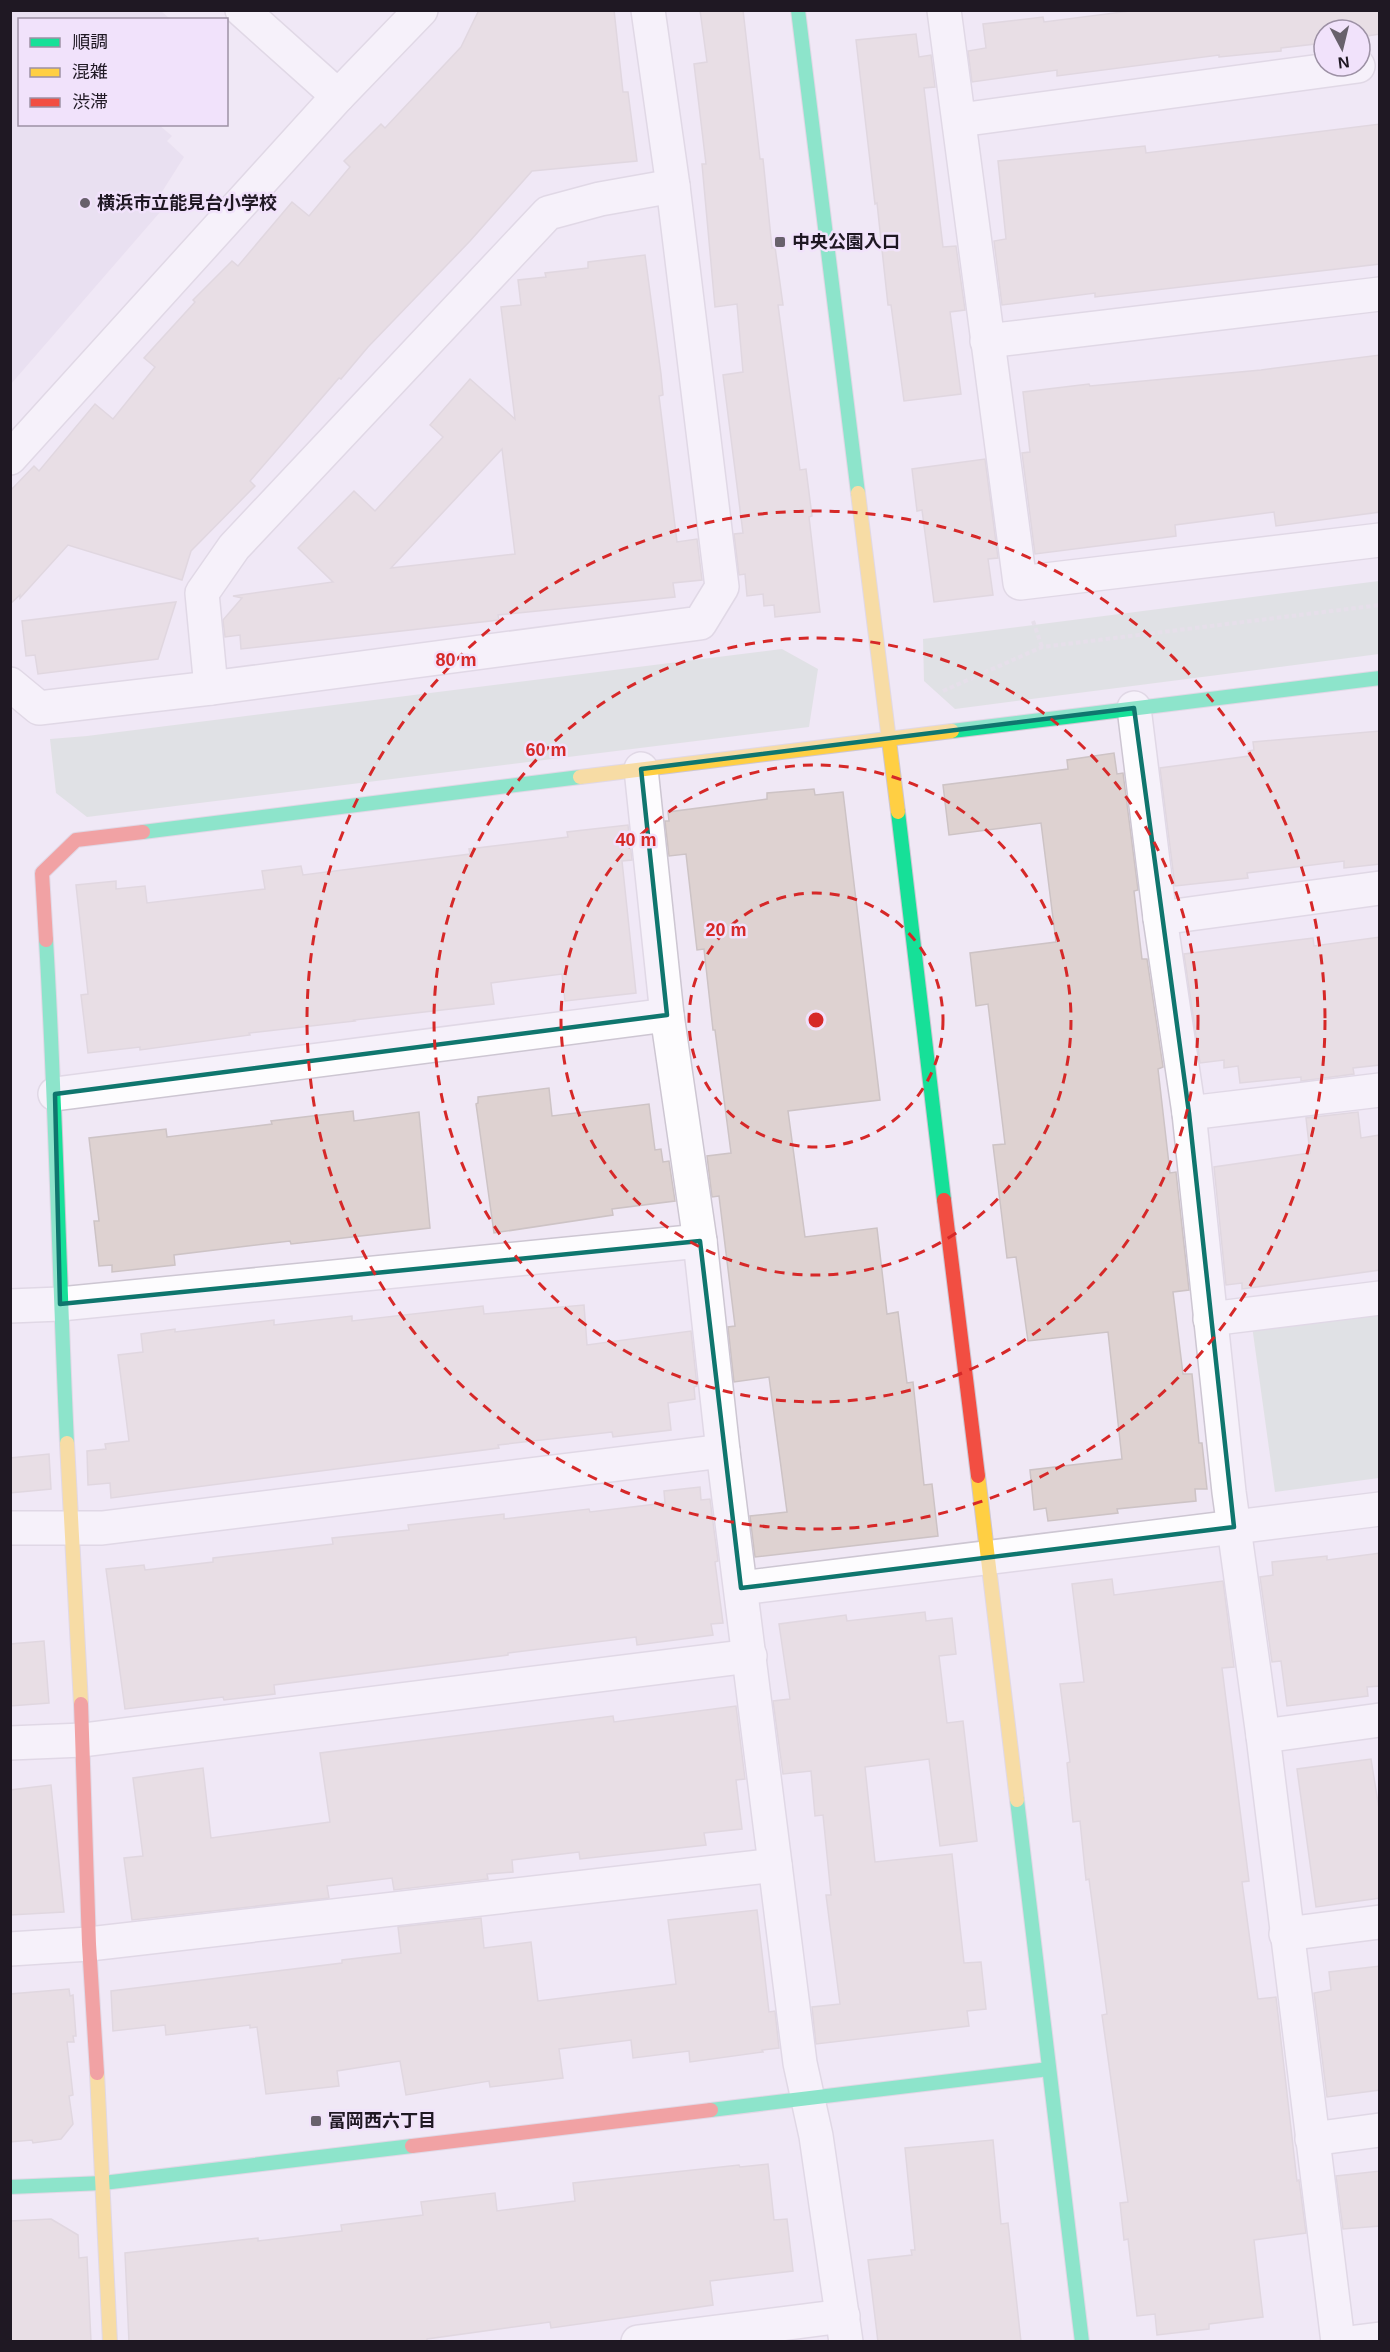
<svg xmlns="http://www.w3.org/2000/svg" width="1390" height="2352" font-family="Arial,'Noto Sans JP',sans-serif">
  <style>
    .education { fill: #e1d8ea }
    .green { fill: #cdd9d1 }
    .building { fill: #ded2d1; stroke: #cdc3c5; stroke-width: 1.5; fill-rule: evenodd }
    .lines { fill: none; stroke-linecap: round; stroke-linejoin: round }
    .street-casing { stroke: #cdc6d2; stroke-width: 36 }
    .fast-casing { stroke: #cdc6d2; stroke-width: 16 }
    .slow-casing { stroke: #cdc6d2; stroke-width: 16 }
    .jam-casing { stroke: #cdc6d2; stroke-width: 16 }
    .path { stroke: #d9d6db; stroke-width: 4; stroke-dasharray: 4.5 3; stroke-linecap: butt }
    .street { stroke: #fdfcfe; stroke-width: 33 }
    .fast { stroke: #16e098; stroke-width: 14 }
    .slow { stroke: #ffcf43; stroke-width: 14 }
    .jam { stroke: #f24e42; stroke-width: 14 }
    .marked { fill: none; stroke: #0f766e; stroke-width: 4.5; stroke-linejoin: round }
    .ring { fill: none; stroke: #d62828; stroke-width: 3; stroke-dasharray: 10 8 }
    .poi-dot { fill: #68616c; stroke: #f1e2fb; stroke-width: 2 }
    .labels { text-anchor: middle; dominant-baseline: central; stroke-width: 5; stroke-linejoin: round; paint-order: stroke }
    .poi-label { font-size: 18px; font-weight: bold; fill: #1f1823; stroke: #f1e2fb; text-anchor: start }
    .centre { fill: #d62828; stroke: #f1e2fb; stroke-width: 3 }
    .ring-label { font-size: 18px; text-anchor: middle; font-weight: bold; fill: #d62828; stroke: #f1e2fb; stroke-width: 5; stroke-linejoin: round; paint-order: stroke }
  </style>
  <rect width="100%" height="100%" fill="#f0e8f5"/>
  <path class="education" d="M11 10 161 11 170 19 20 20V124L159 125 172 136 167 141 184 157 160 195 161 211 11 384Z"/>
  <g class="green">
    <path d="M1379 581V654L955 709 924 681 923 639Z"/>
    <path d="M782 649 818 669 809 727 87 817 56 793 50 739 87 736Z"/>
    <path d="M1379 1310V1478L1275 1492 1252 1326Z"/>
  </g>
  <g class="building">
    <path d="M479 10H614L623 92H628L637 161 532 171 470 241 368 347 341 379 339 378 250 481 255 486 191 551 182 580 68 545 20 598V595L10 604V491L34 466 39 471 95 404 113 419 155 367 144 358 195 302 193 300 232 261 238 266 292 202 309 216 350 167 344 161 381 124 385 128 461 47Z"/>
    <path d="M700 10H743L760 159H763L772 248 775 247 783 305H778L800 470 806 469 812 516 809 517 820 612 775 617 774 605 764 606 763 594 747 596 745 574 739 575 734 534 743 533 723 375 743 372 737 304 715 307 702 164H706L694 64 707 62Z"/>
    <path d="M1138 10H1380V34L1360 37V30H1324V43L1281 48V51L1219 57V55L1057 76V70L972 82 968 51 986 48 983 24 1043 17 1044 22Z"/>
    <path d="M916 34 919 57 931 55 935 87 924 88 943 247 956 246 965 310 950 312 961 394 904 401 891 305H888L877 203 875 204 856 40Z"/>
    <path d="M1380 124V264L1095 297V293L1002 305 994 241 1006 239 998 161 1145 146 1146 153Z"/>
    <path d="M645 255 661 374 663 395 659 396 677 542 697 539 702 580 673 583 675 597 498 615 499 620 241 649 240 635 225 637 223 620 242 598 233 596 333 582 298 548 354 491 375 511 443 437 430 425 470 379 515 419 501 307 521 305 518 280 546 277 545 273 588 268V262ZM502 449 515 554 391 568Z"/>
    <path d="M1380 355V512L1276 526 1274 512 1175 525 1176 536 1035 554 1022 453 1030 452 1023 392 1089 384 1090 386 1261 370Z"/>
    <path d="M985 459 998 558 988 559 993 595 934 602 922 510 917 511 912 469Z"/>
    <path d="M176 602 158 659 38 674 35 655 26 656 22 621Z"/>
    <path d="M1380 731V864L1344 868V861L1247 873 1248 878 1175 886 1160 768 1249 756 1248 751 1254 750 1253 742Z"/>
    <path d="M1114 753 1117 774 1123 773 1138 890 1134 891 1142 959H1147L1163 1067 1158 1069 1170 1173 1176 1172 1189 1290 1173 1292 1183 1374H1192L1199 1443H1202L1207 1489H1195L1196 1501 1117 1509 1118 1513 1048 1521 1046 1508 1034 1510 1030 1470 1122 1459 1108 1332 1028 1341 1016 1257 1007 1258 993 1145 1005 1144 988 1004 976 1006 970 953 1056 942 1041 823 949 835 943 785 1068 769 1067 760Z"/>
    <path d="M814 789 815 795 843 792 880 1100 788 1111 805 1237 877 1228 887 1314 898 1312 907 1383 913 1382 924 1485 932 1484 938 1536 755 1557 750 1516 787 1512 769 1377 734 1382 728 1327 735 1326 719 1196 712 1197 707 1156 731 1153 715 1030H713L704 949 697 950 686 854 669 856 665 821H669L668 812 767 799V793Z"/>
    <path d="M628 825 632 860 622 861 636 993 565 1001 562 974 491 983 494 1004 354 1020 355 1021 249 1033 250 1035 140 1050V1047L88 1053 81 995 88 994 76 885 116 881V889L145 886 147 903 265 889 262 871 301 866 303 875 470 854 469 849 568 837 567 832Z"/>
    <path d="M1380 937V1065L1353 1068 1354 1074 1301 1081V1077L1240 1083 1238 1066 1224 1068V1060L1200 1063 1184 954 1313 938 1314 946Z"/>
    <path d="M549 1088 552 1116 649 1104 655 1150 661 1149 663 1162 669 1161 675 1201 612 1209 613 1215 494 1233 476 1104 478 1103V1097Z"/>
    <path d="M353 1111 354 1121 419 1112 430 1228 291 1244 290 1241 174 1255 175 1265 112 1272V1265L99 1266 94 1221H99L89 1138 166 1129 167 1137 272 1124 271 1121Z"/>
    <path d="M1358 1112 1361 1138 1380 1135V1270L1242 1289V1283L1226 1285 1214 1167 1310 1153 1306 1118Z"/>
    <path d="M584 1305 587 1345 691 1331 697 1386 694 1387 695 1399 668 1403 671 1430 613 1437 612 1432 498 1445 499 1448 111 1498 110 1483 88 1485 87 1451 106 1449 105 1444 129 1441 118 1355 143 1352 141 1334 175 1329V1332L274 1320V1325L352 1316V1321L483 1306 484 1314Z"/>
    <path d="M49 1454 51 1489 10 1493V1458Z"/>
    <path d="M700 1487 701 1500 710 1499 718 1561 715 1562 723 1623 711 1624 713 1635 637 1645 636 1637 508 1653V1655L274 1685 275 1694 224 1700 223 1697 125 1709 106 1569 144 1565 145 1570 213 1562V1558L333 1544 332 1538 409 1530 408 1525 504 1514V1519L589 1509 590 1512 665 1503 664 1491Z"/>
    <path d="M1380 1553V1686L1367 1687 1368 1696 1287 1706 1281 1661 1272 1662 1260 1577 1273 1575 1272 1562 1327 1556V1560Z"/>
    <path d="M1112 1579 1114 1595 1223 1581 1234 1667 1222 1668 1249 1881 1242 1882 1258 1999 1276 1997 1297 2181 1299 2180 1306 2233 1254 2240 1263 2317 1209 2324V2329L1157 2335 1155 2314 1137 2316 1128 2239 1124 2240 1120 2203 1128 2202 1102 2015 1107 2014 1089 1879 1086 1880 1080 1821 1073 1822 1067 1763 1070 1762 1060 1684 1084 1682 1072 1584Z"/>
    <path d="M925 1612 926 1621 952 1618 956 1654 939 1656 947 1723 963 1721 977 1841 940 1846 929 1759 865 1767 875 1862 952 1854 964 1963 981 1962 986 2009 967 2011 969 2026 816 2044 812 2007 840 2004 826 1895H831L823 1815 815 1816 811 1771 783 1774 773 1701 790 1699 779 1624 846 1615 847 1621Z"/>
    <path d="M44 1641 49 1703 10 1706V1644Z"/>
    <path d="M736 1706 745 1779 736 1780 742 1829 704 1833 706 1845 580 1859 579 1852 512 1860 513 1872 487 1874 488 1879 394 1890 392 1878 327 1886 329 1898 132 1920 124 1858 143 1856 133 1778 203 1768 211 1838 330 1822 320 1753 613 1716 614 1722Z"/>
    <path d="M1371 1759 1380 1815V1898L1316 1907 1297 1769Z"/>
    <path d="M51 1785 64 1912 10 1915V1790Z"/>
    <path d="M757 1910 769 2012 775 2011 779 2048 762 2050 763 2052 690 2062 689 2051 633 2058 631 2040 559 2049 563 2078 490 2087 489 2081 406 2095 400 2061 337 2071 339 2086 266 2094 257 2027 250 2028V2025L166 2035 165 2025 113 2031 111 1991 342 1963V1960L401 1953 398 1927 481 1918 484 1948 531 1942 538 2001 676 1984 668 1920Z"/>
    <path d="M1380 1966V2090L1327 2097 1314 1993 1331 1990 1329 1972Z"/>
    <path d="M69 1989 70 1996 73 1995 76 2036H73L74 2042H67L73 2095 69 2096 73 2124 61 2139 33 2143 32 2140 10 2142V1994Z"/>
    <path d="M993 2140 1001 2224 1008 2223 1021 2342H878L868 2260 912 2255 911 2250H915L905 2148Z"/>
    <path d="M768 2164 774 2220 787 2219 793 2271 710 2281 713 2305 551 2328 550 2322 427 2339V2342H129L125 2253 258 2238V2241L342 2231 341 2225 423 2215 421 2202 495 2193 497 2211 575 2201 573 2183 739 2165 740 2167Z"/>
    <path d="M1380 2171V2226L1343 2229 1336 2176Z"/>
    <path d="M51 2219 78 2235 79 2258 87 2257 91 2342H10V2221Z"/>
  </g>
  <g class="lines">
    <g class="street-casing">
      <g id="street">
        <path d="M242 10 338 96"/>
        <path d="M944 10 1020 583 1380 540"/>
        <path d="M960 120 1358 66"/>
        <path d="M987 341 1380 294"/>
        <path d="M10 458 338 96 421 10"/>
        <path d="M10 684 39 708 211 688 700 623 722 587 673 186 648 10"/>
        <path d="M211 688 202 593 234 547 548 213 600 199 673 186"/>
        <path d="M1134 708 1160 918 1189 1113 1229 1492 1263 1736 1338 2342"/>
        <path d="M641 769 667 1015 700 1241 723 1451 800 2063 816 2136 846 2342"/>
        <path d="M1160 918 1380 888"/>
        <path d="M55 1094 667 1015"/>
        <path d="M1189 1113 1380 1090"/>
        <path d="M10 1306 60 1304 700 1241"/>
        <path d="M1210 1319 1380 1298"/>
        <path d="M10 1528H102L723 1451"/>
        <path d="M741 1588 1380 1509"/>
        <path d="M1263 1736 1380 1720"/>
        <path d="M10 1743 83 1740 750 1656"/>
        <path d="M1286 1934 1380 1922"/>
        <path d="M10 1949 89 1944 775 1865"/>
        <path d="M1312 2139 1380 2130"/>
        <path d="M638 2342 843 2316"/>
        <path d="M1356 2342 1380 2339"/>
      </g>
    </g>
    <g class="fast-casing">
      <g id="fast">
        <path d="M798 10 858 493"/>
        <path d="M952 731 1380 678"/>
        <path d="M898 812 944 1200"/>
        <path d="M143 832 580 777"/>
        <path d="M46 940C56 1108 59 1276 67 1443"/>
        <path d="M1017 1800 1082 2342"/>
        <path d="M711 2110 1049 2069"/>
        <path d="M10 2187 103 2183 412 2146"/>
      </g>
    </g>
    <g class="slow-casing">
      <g id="slow">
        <path d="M858 493 898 812"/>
        <path d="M580 777 952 731"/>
        <path d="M67 1443 81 1704"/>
        <path d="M978 1476 1017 1800"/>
        <path d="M97 2073 110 2342"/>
      </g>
    </g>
    <g class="jam-casing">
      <g id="jam">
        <path d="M46 940 42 873 76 840 143 832"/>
        <path d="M944 1200 978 1476"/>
        <path d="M81 1704 89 1944 97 2073"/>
        <path d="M412 2146 711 2110"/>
      </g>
    </g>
    <g class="path">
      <path d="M1033 621 1042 647"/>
      <path d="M943 691 1042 647 1380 605"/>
    </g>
    <use href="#street" class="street"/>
    <use href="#fast" class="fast"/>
    <use href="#slow" class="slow"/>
    <use href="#jam" class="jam"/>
  </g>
  <path d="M0 0H1390V2352H0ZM1134 708 1189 1113 1234 1527 741 1588 700 1241 60 1304 55 1094 667 1015 641 769Z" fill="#f0e8f5" fill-opacity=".55" fill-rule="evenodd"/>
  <path class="marked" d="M1134 708 1189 1113 1234 1527 741 1588 700 1241 60 1304 55 1094 667 1015 641 769Z"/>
  <g class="ring">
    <circle cx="816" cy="1020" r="127"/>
    <circle cx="816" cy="1020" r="255"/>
    <circle cx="816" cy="1020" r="382"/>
    <circle cx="816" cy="1020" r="509"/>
  </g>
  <g class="poi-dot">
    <circle cx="85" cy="203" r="6"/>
    <rect x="774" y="236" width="12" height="12" rx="3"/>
    <rect x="310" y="2115" width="12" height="12" rx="3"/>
  </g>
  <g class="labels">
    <g class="poi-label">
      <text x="97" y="203">横浜市立能見台小学校</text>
      <text x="792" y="242">中央公園入口</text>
      <text x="328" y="2121">富岡西六丁目</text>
    </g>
  </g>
  <circle cx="816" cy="1020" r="9" class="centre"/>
  <g class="ring-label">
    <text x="456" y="666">80 m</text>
    <text x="546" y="756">60 m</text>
    <text x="636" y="846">40 m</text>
    <text x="726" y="936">20 m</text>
  </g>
  <rect width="1390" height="2352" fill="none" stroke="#1f1823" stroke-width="24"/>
  <rect x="18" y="18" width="210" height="108" fill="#f1e2fb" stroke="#9d91a5" stroke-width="1.5"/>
  <rect x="30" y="38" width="30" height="9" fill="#16e098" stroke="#9d91a5" stroke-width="1.5"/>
  <text x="72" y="48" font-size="18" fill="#1f1823">順調</text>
  <rect x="30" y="68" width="30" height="9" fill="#ffcf43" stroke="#9d91a5" stroke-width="1.5"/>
  <text x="72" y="78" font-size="18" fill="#1f1823">混雑</text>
  <rect x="30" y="98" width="30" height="9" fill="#f24e42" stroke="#9d91a5" stroke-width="1.5"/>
  <text x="72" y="108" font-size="18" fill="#1f1823">渋滞</text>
  <g transform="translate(1342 48) rotate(173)"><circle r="28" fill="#f1e2fb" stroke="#9d91a5" stroke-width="1.5"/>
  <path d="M0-4.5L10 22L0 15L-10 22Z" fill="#68616c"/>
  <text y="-9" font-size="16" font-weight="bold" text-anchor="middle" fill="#1f1823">N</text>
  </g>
</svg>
